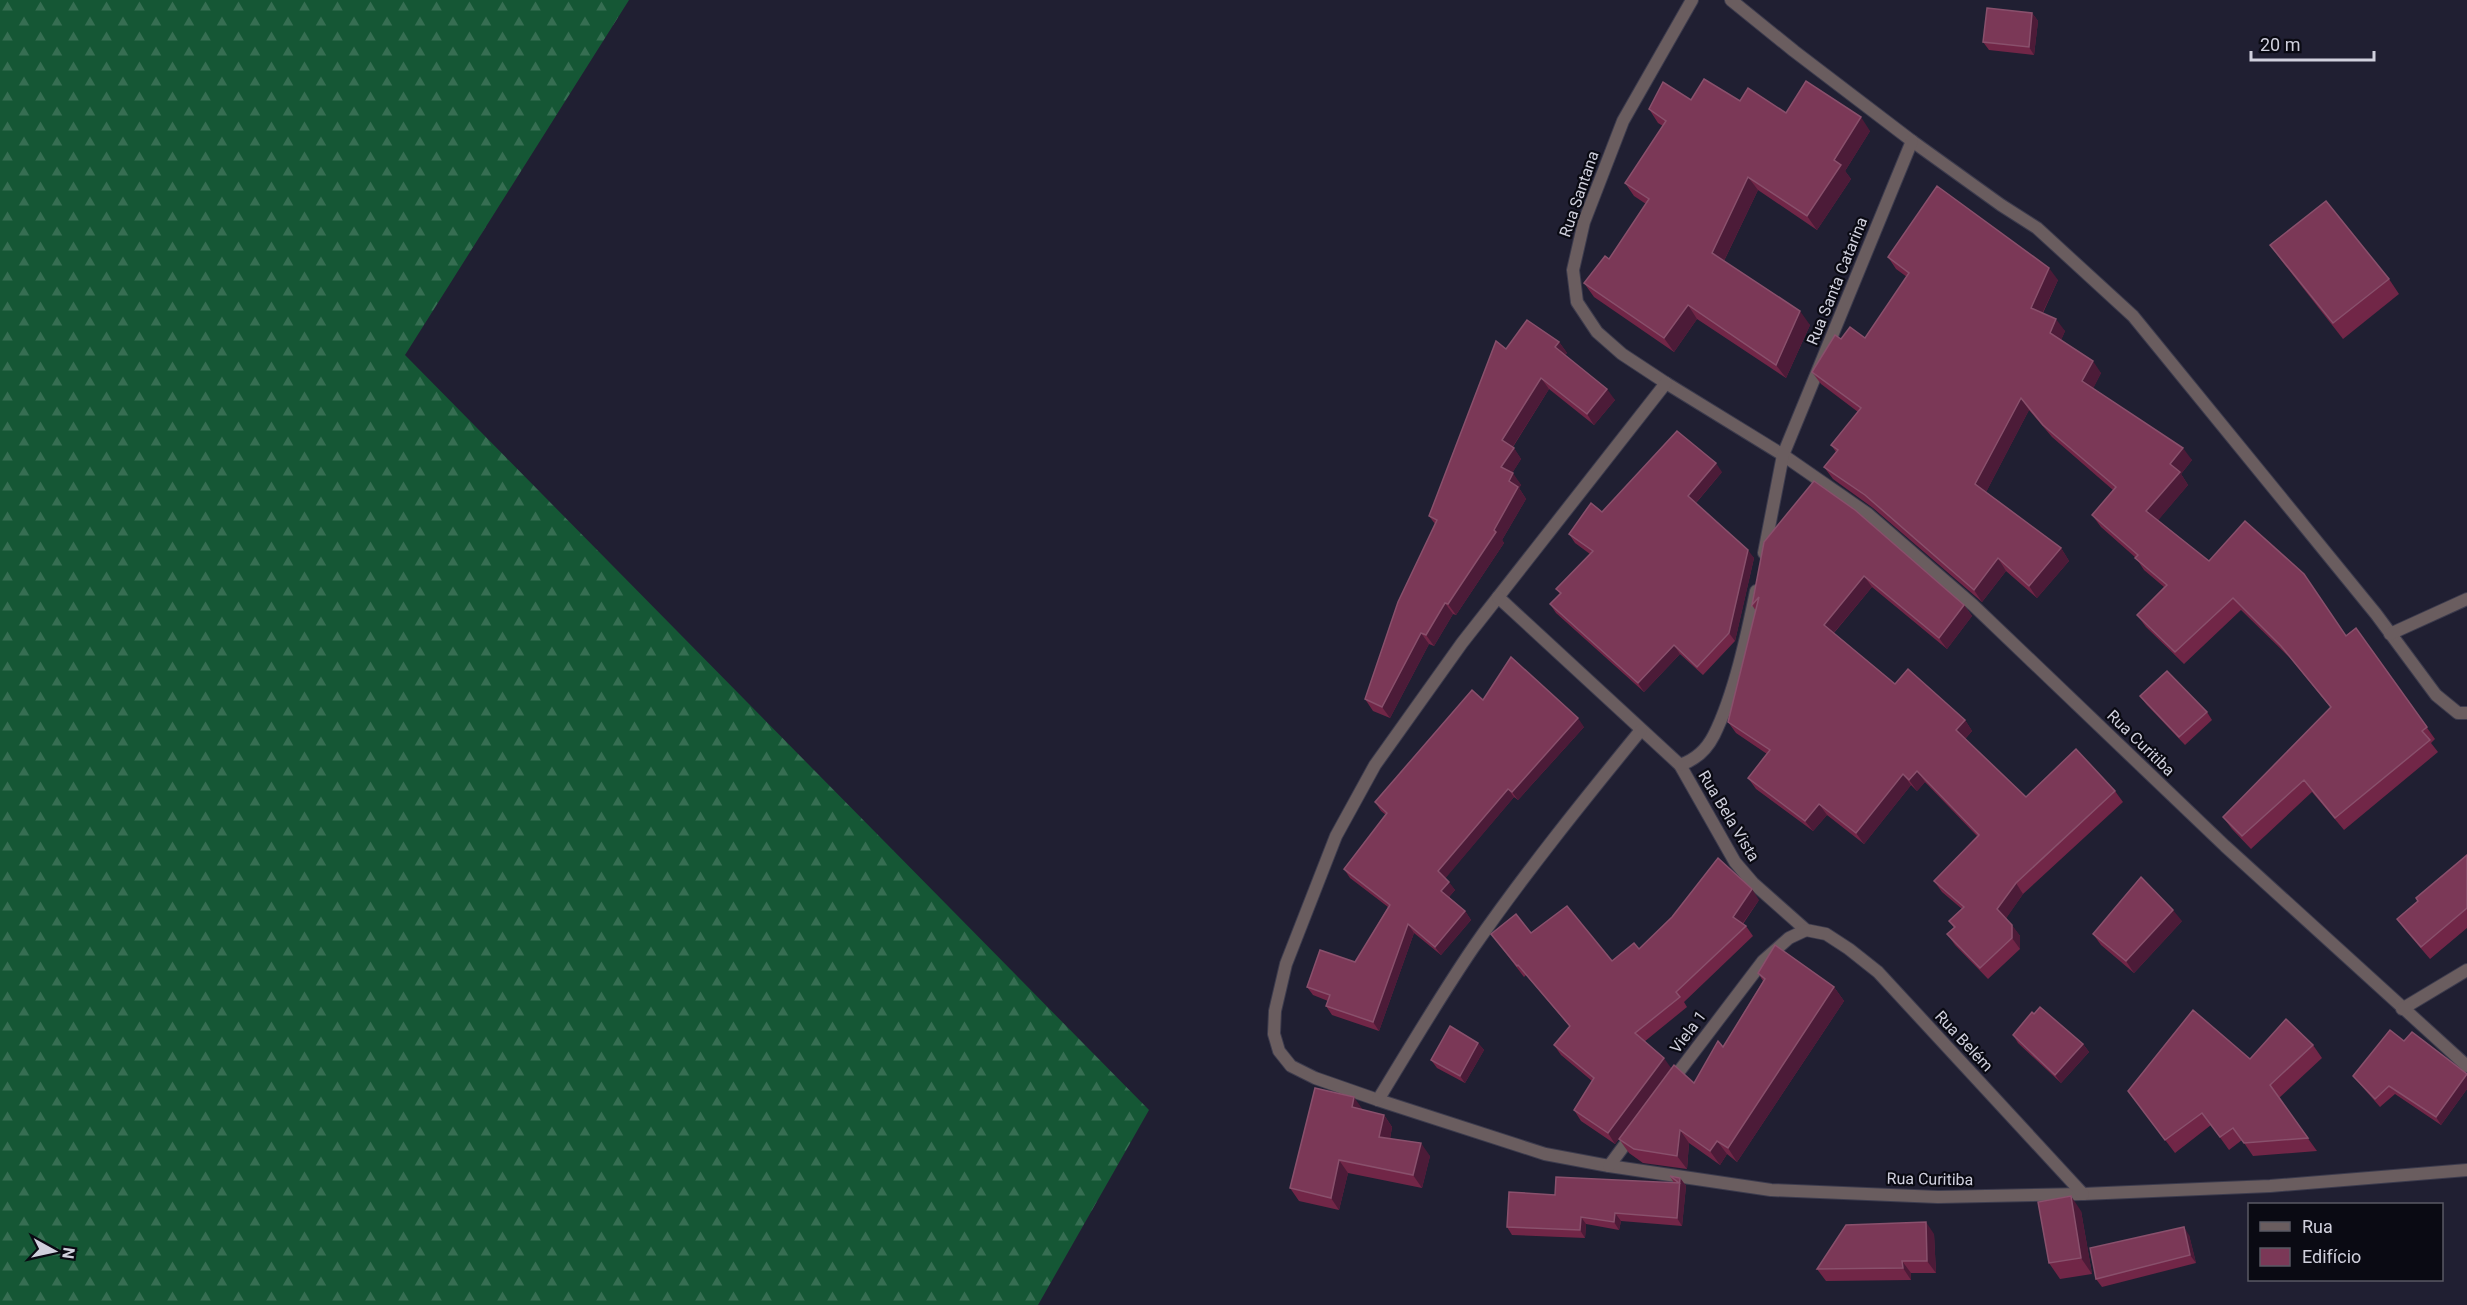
<svg xmlns="http://www.w3.org/2000/svg" width="2467" height="1305" font-family="Roboto,sans-serif">
  <style>
    .forest { fill: url(#forest-firs) }
    .lines { fill: none; stroke-linecap: round; stroke-linejoin: round }
    .street-casing { stroke: #3c3b4d; stroke-width: 14 }
    .street { stroke: #6a5d5f; stroke-width: 12 }
    .wall { fill: #712647 }
    .shaded-wall { fill: #4c1b38 }
    .building { fill: #7b3857; stroke: #89506c; stroke-width: 1.5 }
    .labels { text-anchor: middle; dominant-baseline: central; stroke-width: 4.5; stroke-linejoin: round; paint-order: stroke }
    .street-label { font-size: 16px; fill: #d0d0dd; stroke: #0a0a13 }
  </style>
  <defs>
    <pattern id="forest-firs" width="22" height="20" patternUnits="userSpaceOnUse" patternTransform="scale(1.5)"><rect width="22" height="20" fill="#155735"/><path d="M5 1l3.5 6h-7zM16 11l3.5 6h-7z" fill="#366e52"/></pattern>
  </defs>
  <rect width="100%" height="100%" fill="#201f32"/>
  <path class="forest" d="M0 0H629L405 355 1149 1110 1038 1305H0Z"/>
  <g class="lines">
    <g class="street-casing">
      <g id="street">
        <path d="M1692 0 1623 121 1584 222 1573 270 1577 302 1597 332 1622 354 1666 383 1783 455 1868 514 1973 605 2225 846 2467 1066"/>
        <path d="M1731 0 1794 51 1912 141 2001 205 2037 228 2133 316 2376 614 2436 695 2458 713H2467"/>
        <path d="M1666 383 1462 643 1375 765 1336 836 1286 964 1275 1011 1274 1034 1279 1051 1291 1066 1315 1078 1378 1100 1545 1154 1609 1166 1771 1190 1938 1197 2083 1194 2270 1186 2467 1170"/>
        <path d="M1764 553 1783 455 1912 141"/>
        <path d="M1498 597 1680 765 1735 862 1753 883 1806 930 1826 934 1849 949 1878 972 2083 1194"/>
        <path d="M2390 634 2467 599"/>
        <path d="M1680 765C1695 760 1707 749 1714 735 1734 695 1747 635 1756 591"/>
        <path d="M2402 1009 2467 970"/>
        <path d="M1671 1082 1763 961 1789 938 1806 930"/>
        <path d="M1378 1100C1409 1049 1439 998 1473 948 1525 873 1583 801 1641 730"/>
        <path d="M1609 1166 1632 1135"/>
      </g>
    </g>
    <use href="#street" class="street"/>
  </g>
  <g class="wall">
    <path d="M2032 13 2038 21 2034 55 1989 50 1983 42Z"/>
    <path d="M1691 100 1740 101 1786 113 1870 131 1845 171 1851 179 1817 230 1758 190 1724 261 1810 325 1786 378 1697 319 1674 352 1594 297 1584 283 1609 259 1646 204 1634 196 1625 183 1663 126 1658 123 1649 109Z"/>
    <path d="M2270 245 2389 279 2399 294 2343 339 2281 260Z"/>
    <path d="M1888 257 2058 280 2043 313 2065 331 2061 340 2101 373 2093 388 2192 460 2181 474 2188 485 2158 520 2209 561 2346 635 2356 628 2435 739 2431 743 2438 752 2344 830 2312 792 2251 849 2232 829 2223 817 2331 708 2290 658 2241 610 2184 664 2146 627 2137 615 2164 587 2144 570 2136 558 2101 527 2092 515 2113 490 2052 437 2029 410 1986 492 2061 548 2069 561 2037 598 2006 571 1982 602 1873 508 1833 479 1824 467 1836 452 1831 445 1858 412 1821 384 1812 372 1841 339 1865 338 1907 277 1896 269Z"/>
    <path d="M1559 342 1567 353 1565 355 1615 400 1594 425 1549 389 1513 447 1521 459 1512 473 1521 485 1519 488 1526 499 1502 540 1504 543 1456 615 1453 614 1434 646 1429 644 1390 718 1373 711 1365 699 1435 524 1429 516 1506 349Z"/>
    <path d="M1722 472 1696 503 1754 558 1735 641 1703 675 1680 654 1644 692 1556 613 1550 604 1560 594 1556 589 1590 554 1575 543 1569 534 1602 512Z"/>
    <path d="M1764 542 1964 605 1972 616 1947 649 1872 587 1834 633 1895 684 1965 720 1972 731 1965 739 2026 797 2115 791 2123 802 2023 894 2006 918 2020 936V949L1988 979 1955 945 1947 934 1954 928 1949 921 1962 909 1942 892 1934 881 1977 836 1925 782 1917 791 1911 785 1864 844 1827 815 1813 831 1756 789 1748 778 1767 754 1736 733 1728 722 1756 611 1752 605Z"/>
    <path d="M2140 696 2207 712 2212 720 2185 745 2146 704Z"/>
    <path d="M1483 700 1584 727 1518 800 1514 797 1445 878 1455 890 1449 897 1465 911 1471 920 1441 955 1414 933 1379 1031 1332 1015 1326 1006 1328 1001 1313 995 1307 987 1355 962 1388 907 1350 878 1344 869 1386 815 1381 811 1375 802Z"/>
    <path d="M2467 855V928L2430 959 2406 931 2397 919 2418 901Z"/>
    <path d="M1759 900 1743 924 1746 926 1753 936 1684 1002 1687 1007 1644 1042 1671 1068 1615 1144 1581 1121 1574 1110 1592 1081 1561 1055 1554 1045 1570 1027 1526 975 1524 977 1491 934 1531 933 1612 961 1639 949Z"/>
    <path d="M2182 921 2134 973 2101 945 2093 934Z"/>
    <path d="M1758 973 1834 987 1844 1001 1737 1162 1727 1154 1720 1165 1689 1143 1687 1169 1643 1163 1629 1153 1619 1139 1694 1083 1723 1047 1763 981Z"/>
    <path d="M2013 1035 2083 1044 2089 1052 2061 1083 2018 1043Z"/>
    <path d="M2404 1041 2467 1075V1089L2441 1125 2395 1094 2380 1107 2359 1083 2353 1076Z"/>
    <path d="M1478 1043 1484 1050 1465 1083 1437 1068 1431 1060Z"/>
    <path d="M2313 1045 2322 1058 2279 1098 2317 1151 2253 1156 2242 1140 2229 1150 2211 1125 2175 1153 2128 1091 2250 1059Z"/>
    <path d="M1363 1110 1384 1115 1392 1127 1390 1139 1430 1156 1422 1188 1348 1173 1339 1210 1299 1201 1290 1188Z"/>
    <path d="M1670 1176 1680 1178 1686 1186 1682 1226 1621 1221 1619 1230 1586 1224 1585 1238 1512 1235 1507 1227 1555 1195 1674 1183Z"/>
    <path d="M2081 1211 2092 1274 2060 1279 2049 1263Z"/>
    <path d="M1934 1234 1936 1273H1911V1280L1826 1281 1817 1269Z"/>
    <path d="M2189 1235 2196 1263 2102 1287 2096 1279Z"/>
  </g>
  <g class="shaded-wall">
    <path d="M2032 13 2038 21 2034 55 2029 47Z"/>
    <path d="M1861 117 1870 131 1845 171 1851 179 1817 230 1807 216 1834 160Z"/>
    <path d="M1748 177 1758 190 1721 267 1712 253Z"/>
    <path d="M2049 268 2058 280 2039 320 2031 308Z"/>
    <path d="M1688 305 1697 319 1674 352 1664 338Z"/>
    <path d="M1800 311 1810 325 1786 378 1776 365Z"/>
    <path d="M2056 319 2065 331 2059 345 2050 333Z"/>
    <path d="M1559 342 1567 353 1563 358 1555 347Z"/>
    <path d="M2093 361 2101 373 2091 393 2082 381Z"/>
    <path d="M1541 378 1549 389 1510 451 1502 440Z"/>
    <path d="M1607 389 1615 400 1594 425 1587 414Z"/>
    <path d="M2021 398 2029 410 1984 496 1975 484Z"/>
    <path d="M1514 448 1521 459 1509 478 1501 467Z"/>
    <path d="M2183 448 2192 460 2181 474 2188 485 2155 524 2146 511 2170 464Z"/>
    <path d="M1716 463 1722 472 1694 505 1688 496Z"/>
    <path d="M1513 473 1521 485 1519 488 1526 499 1502 540 1504 543 1456 615 1448 604 1494 530 1509 481Z"/>
    <path d="M2061 548 2069 561 2037 598 2029 586Z"/>
    <path d="M1748 550 1754 558 1735 641 1729 633Z"/>
    <path d="M1998 558 2006 571 1982 602 1974 590Z"/>
    <path d="M1864 576 1872 587 1831 636 1824 625Z"/>
    <path d="M1445 603 1453 614 1434 646 1426 635Z"/>
    <path d="M1964 605 1972 616 1947 649 1939 638Z"/>
    <path d="M1421 633 1429 644 1390 718 1382 707Z"/>
    <path d="M1674 645 1680 654 1644 692 1638 683Z"/>
    <path d="M1578 718 1584 727 1518 800 1512 792Z"/>
    <path d="M1965 720 1972 731 1963 741 1956 730Z"/>
    <path d="M1917 771 1925 782 1917 791 1909 780Z"/>
    <path d="M1903 774 1911 785 1864 844 1856 833Z"/>
    <path d="M1508 789 1514 797 1444 880 1438 871Z"/>
    <path d="M1819 804 1827 815 1813 831 1805 821Z"/>
    <path d="M1449 882 1455 890 1447 899 1441 891Z"/>
    <path d="M2016 883 2023 894 2005 920 1997 909Z"/>
    <path d="M1752 889 1759 900 1740 927 1733 917Z"/>
    <path d="M2173 910 2182 921 2134 973 2126 961Z"/>
    <path d="M1465 911 1471 920 1441 955 1435 947Z"/>
    <path d="M1408 924 1414 933 1379 1031 1373 1022Z"/>
    <path d="M2012 925 2020 936V949L2012 938Z"/>
    <path d="M1834 987 1844 1001 1737 1162 1728 1148Z"/>
    <path d="M1478 1043 1484 1050 1465 1083 1460 1076Z"/>
    <path d="M2083 1044 2089 1052 2061 1083 2055 1075Z"/>
    <path d="M1664 1058 1671 1068 1615 1144 1608 1133Z"/>
    <path d="M2467 1074V1089L2441 1125 2436 1117Z"/>
    <path d="M1354 1097 1363 1110 1352 1107Z"/>
    <path d="M1384 1115 1392 1127 1388 1150 1379 1137Z"/>
    <path d="M1680 1130 1689 1143 1687 1169 1677 1156Z"/>
    <path d="M1717 1141 1727 1154 1720 1165 1710 1151Z"/>
    <path d="M1421 1143 1430 1156 1422 1188 1413 1175Z"/>
    <path d="M1339 1160 1348 1173 1339 1210 1331 1198Z"/>
    <path d="M1680 1178 1686 1186 1682 1226 1677 1218Z"/>
    <path d="M2071 1196 2081 1211 2092 1274 2081 1258Z"/>
    <path d="M1615 1213 1621 1221 1619 1230 1614 1222Z"/>
    <path d="M1581 1217 1586 1224 1585 1238 1580 1230Z"/>
    <path d="M1926 1222 1934 1234 1936 1273 1927 1261Z"/>
    <path d="M2184 1227 2189 1235 2196 1263 2190 1255Z"/>
    <path d="M1902 1261 1911 1273V1280L1903 1268Z"/>
  </g>
  <g class="building">
    <path d="M1987 8 2032 13 2029 47 1983 42Z"/>
    <path d="M1704 79 1740 101 1748 88 1786 113 1806 81 1861 117 1834 160 1841 165 1807 216 1748 177 1712 253 1800 311 1776 365 1688 305 1664 338 1584 283 1605 256 1609 259 1649 199 1625 183 1666 121 1649 109 1663 82 1691 100Z"/>
    <path d="M1937 186 2049 268 2031 308 2056 319 2050 333 2093 361 2082 381 2183 448 2170 464 2180 472 2146 511 2209 561 2245 521 2304 574 2346 636 2356 628 2427 727 2422 731 2430 740 2335 818 2304 780 2242 836 2223 817 2331 707 2281 646 2233 598 2175 652 2137 615 2167 585 2135 558 2138 555 2092 515 2116 487 2043 425 2021 398 1975 484 2061 548 2029 586 1998 558 1974 590 1865 495 1824 467 1838 450 1831 445 1861 408 1812 372 1835 335 1841 339 1850 327 1865 338 1909 273 1888 257Z"/>
    <path d="M2326 201 2389 279 2333 323 2270 245Z"/>
    <path d="M1527 320 1559 342 1555 347 1607 389 1587 414 1541 378 1502 440 1514 448 1501 467 1513 473 1509 481 1518 487 1494 530 1496 532 1448 604 1445 603 1426 635 1421 633 1382 707 1365 699 1398 602 1437 520 1429 516 1496 341 1506 349Z"/>
    <path d="M1677 431 1716 463 1688 496 1748 550 1729 633 1697 667 1674 645 1638 683 1550 604 1561 593 1556 589 1593 551 1569 534 1591 503 1602 512Z"/>
    <path d="M1814 481 1855 510 1964 605 1939 638 1864 576 1824 625 1895 684 1908 669 1965 720 1956 730 2026 797 2076 749 2115 791 2016 883 1997 909 2012 925V938L1980 968 1947 934 1955 927 1949 921 1964 907 1934 881 1979 835 1917 771 1909 780 1903 774 1856 833 1819 804 1805 821 1748 778 1770 750 1728 722 1759 597 1752 605 1764 542Z"/>
    <path d="M1511 657 1578 718 1512 792 1508 789 1438 871 1449 882 1441 891 1465 911 1435 947 1408 924 1373 1022 1326 1006 1330 995 1307 987 1320 950 1355 962 1390 905 1344 869 1387 813 1375 802 1472 690 1483 700Z"/>
    <path d="M2167 671 2207 712 2179 737 2140 696Z"/>
    <path d="M2467 855V908L2421 947 2397 919 2418 901 2416 898Z"/>
    <path d="M1718 858 1752 889 1733 917 1746 926 1676 992 1680 997 1635 1033 1664 1058 1608 1133 1574 1110 1594 1078 1554 1045 1570 1026 1518 965 1517 966 1491 934 1516 914 1531 933 1567 906 1612 961 1634 943 1639 949 1672 917Z"/>
    <path d="M2141 877 2173 910 2126 961 2093 934Z"/>
    <path d="M1775 945 1834 987 1728 1148 1717 1141 1710 1151 1680 1130 1677 1156 1634 1149 1619 1139 1674 1065 1694 1083 1718 1041 1723 1047 1765 979 1758 973Z"/>
    <path d="M2040 1007 2083 1044 2055 1075 2013 1035 2032 1012 2034 1014Z"/>
    <path d="M2193 1010 2250 1059 2286 1019 2313 1045 2270 1085 2308 1138 2244 1143 2233 1128 2220 1137 2202 1113 2165 1140 2128 1091Z"/>
    <path d="M1450 1026 1478 1043 1460 1076 1431 1060Z"/>
    <path d="M2390 1030 2404 1041 2412 1032 2467 1074 2436 1117 2389 1086 2375 1099 2353 1076Z"/>
    <path d="M1315 1088 1354 1097 1352 1107 1384 1115 1379 1137 1421 1143 1413 1175 1339 1160 1331 1198 1290 1188Z"/>
    <path d="M1670 1176 1680 1178 1677 1218 1615 1213 1614 1222 1581 1217 1580 1230 1507 1227 1509 1192 1555 1195 1556 1177 1679 1183Z"/>
    <path d="M2071 1196 2081 1258 2049 1263 2038 1202Z"/>
    <path d="M1926 1222 1927 1261H1902L1903 1268 1817 1269 1846 1225Z"/>
    <path d="M2184 1227 2190 1255 2096 1279 2090 1248Z"/>
  </g>
  <g class="labels">
    <g class="street-label">
      <text transform="translate(1579 194) rotate(-71)">Rua Santana</text>
      <text transform="translate(1837 281) rotate(-68)">Rua Santa Catarina</text>
      <text transform="translate(2141 743) rotate(44)">Rua Curitiba</text>
      <text transform="translate(1729 816) rotate(59)">Rua Bela Vista</text>
      <text transform="translate(1688 1032) rotate(-53)">Viela 1</text>
      <text transform="translate(1964 1041) rotate(47)">Rua Belém</text>
      <text transform="translate(1930 1179) rotate(1)">Rua Curitiba</text>
    </g>
  </g>
  <rect x="2248" y="1203" width="195" height="78" fill="#0a0a13" stroke="#595964" stroke-width="1.5"/>
  <rect x="2260" y="1222" width="30" height="9" fill="#6a5d5f" stroke="#595964" stroke-width="1.5"/>
  <text x="2302" y="1233" font-size="18" fill="#d0d0dd">Rua</text>
  <rect x="2260" y="1248" width="30" height="18" fill="#7b3857" stroke="#595964" stroke-width="1.5"/>
  <text x="2302" y="1263" font-size="18" fill="#d0d0dd">Edifício</text>
  <g transform="translate(54 1251) rotate(98)" stroke="#0a0a13" stroke-width="4.5" paint-order="stroke">
  <path d="M0-4.5L10 22L0 15L-10 22Z" fill="#d0d0dd"/>
  <text y="-9" font-size="16" font-weight="bold" text-anchor="middle" fill="#d0d0dd">N</text>
  </g>
  <path d="M2251 51v9h123v-9" fill="none" stroke="#d0d0dd" stroke-width="3"/>
  <text x="2260" y="51" font-size="18" fill="#d0d0dd" stroke="#0a0a13" stroke-width="4.5" paint-order="stroke">20 m</text>
</svg>
